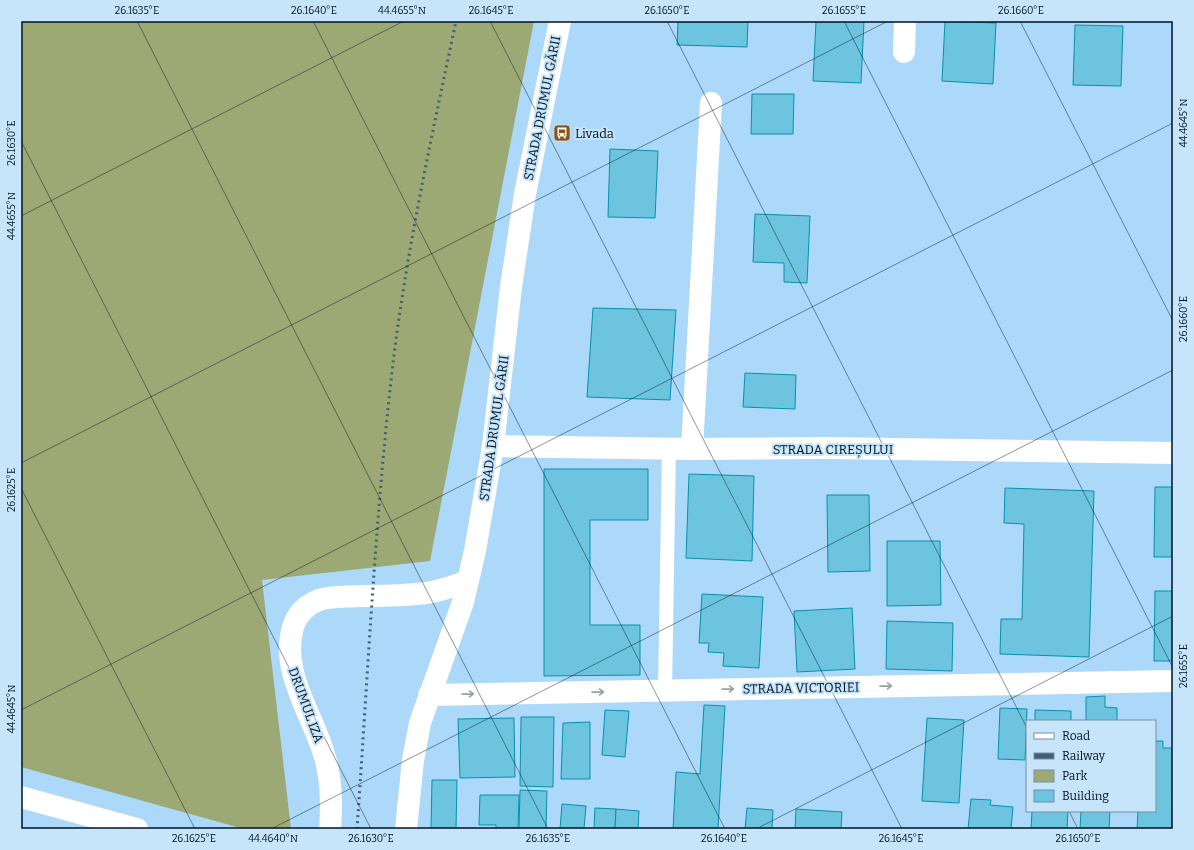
<svg xmlns="http://www.w3.org/2000/svg" width="1194" height="850" font-family="Bitter,serif">
  <style>
    .green { fill: #9ca974 }
    .building { fill: #6dc4de; stroke: #0690ae }
    .lines { fill: none; stroke-linecap: round; stroke-linejoin: round }
    .service { stroke: #fff; stroke-width: 14 }
    .minor { stroke: #fff; stroke-width: 22 }
    .tertiary { stroke: #fff; stroke-width: 22 }
    .rail { stroke: #425f74; stroke-width: 3; stroke-dasharray: 2 4; stroke-linecap: butt }
    .oneway { stroke: #99a0a6 }
    .ticks { fill: none; stroke: #001221; stroke-width: 1; stroke-opacity: 0.45 }
    .labels { text-anchor: middle; dominant-baseline: central; stroke-width: 4; stroke-linejoin: round; paint-order: stroke }
    .street-label { font-size: 13px; fill: #001221; stroke: #c6e4fa }
    .poi-label { font-size: 13px; fill: #001221; stroke: #c6e4fa; text-anchor: start }
    .neatline { fill: none; stroke: #001221; stroke-width: 1.5 }
    .ticks-label { font-size: 10px; text-anchor: middle; fill: #001221 }
  </style>
  <rect width="100%" height="100%" fill="#acd9f9"/>
  <path class="green" d="M21 21H534L430 561 262 580 291 829H244L21 767Z"/>
  <g class="building">
    <path d="M678 21H748L747 47 677 45Z"/>
    <path d="M816 21H864L861 83 813 81Z"/>
    <path d="M945 21 996 23 993 84 942 81Z"/>
    <path d="M1075 25 1123 26 1121 86 1073 85Z"/>
    <path d="M752 94H794L793 134H751Z"/>
    <path d="M610 149 658 151 655 218 608 217Z"/>
    <path d="M755 214 810 216 807 283 784 282V263L753 262Z"/>
    <path d="M593 308 676 310 670 400 587 397Z"/>
    <path d="M745 373 796 375 795 409 743 407Z"/>
    <path d="M544 469H648V520H590V625H640V675L544 676Z"/>
    <path d="M689 474 754 476 752 561 686 558Z"/>
    <path d="M1155 487H1173V557H1154Z"/>
    <path d="M1005 488 1094 491 1089 657 1000 654 1001 619H1022L1024 524 1004 523Z"/>
    <path d="M827 495H869L870 571 828 572Z"/>
    <path d="M887 541H940L941 605 887 606Z"/>
    <path d="M1155 591H1173V661H1154Z"/>
    <path d="M702 594 763 597 759 668 723 666 724 653 708 652 709 643H699Z"/>
    <path d="M852 608 855 669 797 672 794 611Z"/>
    <path d="M887 621 953 623 952 671 886 669Z"/>
    <path d="M1105 696V707L1117 708V721H1086V697Z"/>
    <path d="M704 705 725 706 718 829H673L676 772 700 774Z"/>
    <path d="M1000 708 1027 709 1025 760 998 759Z"/>
    <path d="M605 710 629 711 625 757 602 755Z"/>
    <path d="M1035 710 1071 711V721H1035Z"/>
    <path d="M521 717H554L553 787 520 786Z"/>
    <path d="M514 718 515 777 460 778 458 719Z"/>
    <path d="M927 718 964 720 959 803 922 801Z"/>
    <path d="M590 722V779H561L563 723Z"/>
    <path d="M1155 741H1163V748H1173L1172 829H1137L1138 811H1155Z"/>
    <path d="M432 780H457L456 829H431Z"/>
    <path d="M520 790 547 791 546 829H519Z"/>
    <path d="M480 795H519L518 829H496V825H479Z"/>
    <path d="M971 799 991 800 990 805 1013 807 1011 829H968Z"/>
    <path d="M562 804 586 806 584 829H560Z"/>
    <path d="M595 808 616 809 615 829H594Z"/>
    <path d="M747 808 773 810 772 829H745Z"/>
    <path d="M616 809 639 811 638 829H615Z"/>
    <path d="M796 809 842 812 841 829H795Z"/>
    <path d="M1032 811H1068L1067 829H1031Z"/>
    <path d="M1081 811H1110L1109 829H1080Z"/>
  </g>
  <g class="lines">
    <path class="service" d="M665 691 669 448"/>
    <g class="minor">
      <path d="M904 52 905 21"/>
      <path d="M493 446 692 449 825 448 1173 453"/>
      <path d="M692 449 711 103"/>
      <path d="M429 695 1173 681"/>
      <path d="M21 797 137 829"/>
    </g>
    <g class="tertiary">
      <path d="M330 829C332 804 332 779 324 754 312 713 280 672 293 627 297 614 306 605 319 600 331 596 345 597 358 596 377 596 396 596 416 594 434 593 451 587 468 581"/>
      <path d="M406 829 413 760 420 723 463 602 475 551 493 446 511 287 525 194 560 21"/>
    </g>
    <path class="rail" d="M357 829C368 674 375 518 393 363 407 248 432 135 456 21"/>
  </g>
  <defs><path id="oneway-shaft" d="M-6 0H5M1.5-3L5.5 0L1.5 3" fill="none" stroke-width="1.6" stroke-linecap="round" stroke-linejoin="round"/></defs>
  <g class="oneway">
    <use href="#oneway-shaft" transform="translate(886 686) rotate(-1)"/>
    <use href="#oneway-shaft" transform="translate(728 689) rotate(-1)"/>
    <use href="#oneway-shaft" transform="translate(598 692) rotate(-1)"/>
    <use href="#oneway-shaft" transform="translate(468 694) rotate(-1)"/>
  </g>
  <path class="ticks" d="M137 21 548 829M313 21 725 829M490 21 902 829M667 21 1027 728M844 21 1173 668M1020 21 1173 321M21 141 371 829M21 216 404 21M21 463 888 21M21 488 195 829M21 710 1173 123M1069 811 1078 829M271 829 1173 370M756 829 1173 616"/>
  <defs>
    <g id="bus-square" transform="scale(0.9)"><rect x="-9" y="-9" width="18" height="18" rx="4" fill="#8e5013" stroke="#c6e4fa"/><path d="M-5-6H5V4H4V6H2V4H-2V6H-4V4H-5ZM-3.5-4V0h7V-4ZM-3.5 1.2v1.5H-2V1.2ZM2 1.2v1.5H3.5V1.2Z" fill="#fff"/></g>
  </defs>
  <g fill-rule="evenodd">
    <use href="#bus-square" x="562" y="133"/>
  </g>
  <g class="labels">
    <g class="street-label">
      <text transform="translate(542 108) rotate(-79)">STRADA DRUMUL GĂRII</text>
      <text transform="translate(494 428) rotate(-82)">STRADA DRUMUL GĂRII</text>
      <text x="833" y="449">STRADA CIREȘULUI</text>
      <text transform="translate(801 688) rotate(-1)">STRADA VICTORIEI</text>
      <text transform="translate(306 705) rotate(70)">DRUMUL IZA</text>
    </g>
    <g class="poi-label">
      <text x="575" y="133">Livada</text>
    </g>
  </g>
  <rect width="1194" height="850" fill="none" stroke="#c6e4fa" stroke-width="44"/>
  <rect x="1026" y="720" width="130" height="92" fill="#c6e4fa" stroke="#7790a3"/>
  <rect x="1034" y="733" width="20" height="6" fill="#ffffff" stroke="#7790a3"/>
  <text x="1062" y="740" font-size="12" fill="#001221">Road</text>
  <rect x="1034" y="753" width="20" height="6" fill="#425f74" stroke="#7790a3"/>
  <text x="1062" y="760" font-size="12" fill="#001221">Railway</text>
  <rect x="1034" y="770" width="20" height="12" fill="#9ca974" stroke="#7790a3"/>
  <text x="1062" y="780" font-size="12" fill="#001221">Park</text>
  <rect x="1034" y="790" width="20" height="12" fill="#6dc4de" stroke="#7790a3"/>
  <text x="1062" y="800" font-size="12" fill="#001221">Building</text>
  <rect x="22" y="22" width="1150" height="806" class="neatline"/>
  <g class="ticks-label">
    <text x="137" y="14">26.1635°E</text>
    <text x="314" y="14">26.1640°E</text>
    <text x="402" y="14">44.4655°N</text>
    <text x="491" y="14">26.1645°E</text>
    <text x="667" y="14">26.1650°E</text>
    <text x="844" y="14">26.1655°E</text>
    <text x="1021" y="14">26.1660°E</text>
    <text transform="translate(1183 123) rotate(-90)" y="4">44.4645°N</text>
    <text transform="translate(11 143) rotate(-90)" y="4">26.1630°E</text>
    <text transform="translate(11 216) rotate(-90)" y="4">44.4655°N</text>
    <text transform="translate(1183 319) rotate(-90)" y="4">26.1660°E</text>
    <text transform="translate(11 490) rotate(-90)" y="4">26.1625°E</text>
    <text transform="translate(1183 666) rotate(-90)" y="4">26.1655°E</text>
    <text transform="translate(11 709) rotate(-90)" y="4">44.4645°N</text>
    <text x="194" y="842">26.1625°E</text>
    <text x="273" y="842">44.4640°N</text>
    <text x="371" y="842">26.1630°E</text>
    <text x="548" y="842">26.1635°E</text>
    <text x="724" y="842">26.1640°E</text>
    <text x="901" y="842">26.1645°E</text>
    <text x="1078" y="842">26.1650°E</text>
  </g>
</svg>
